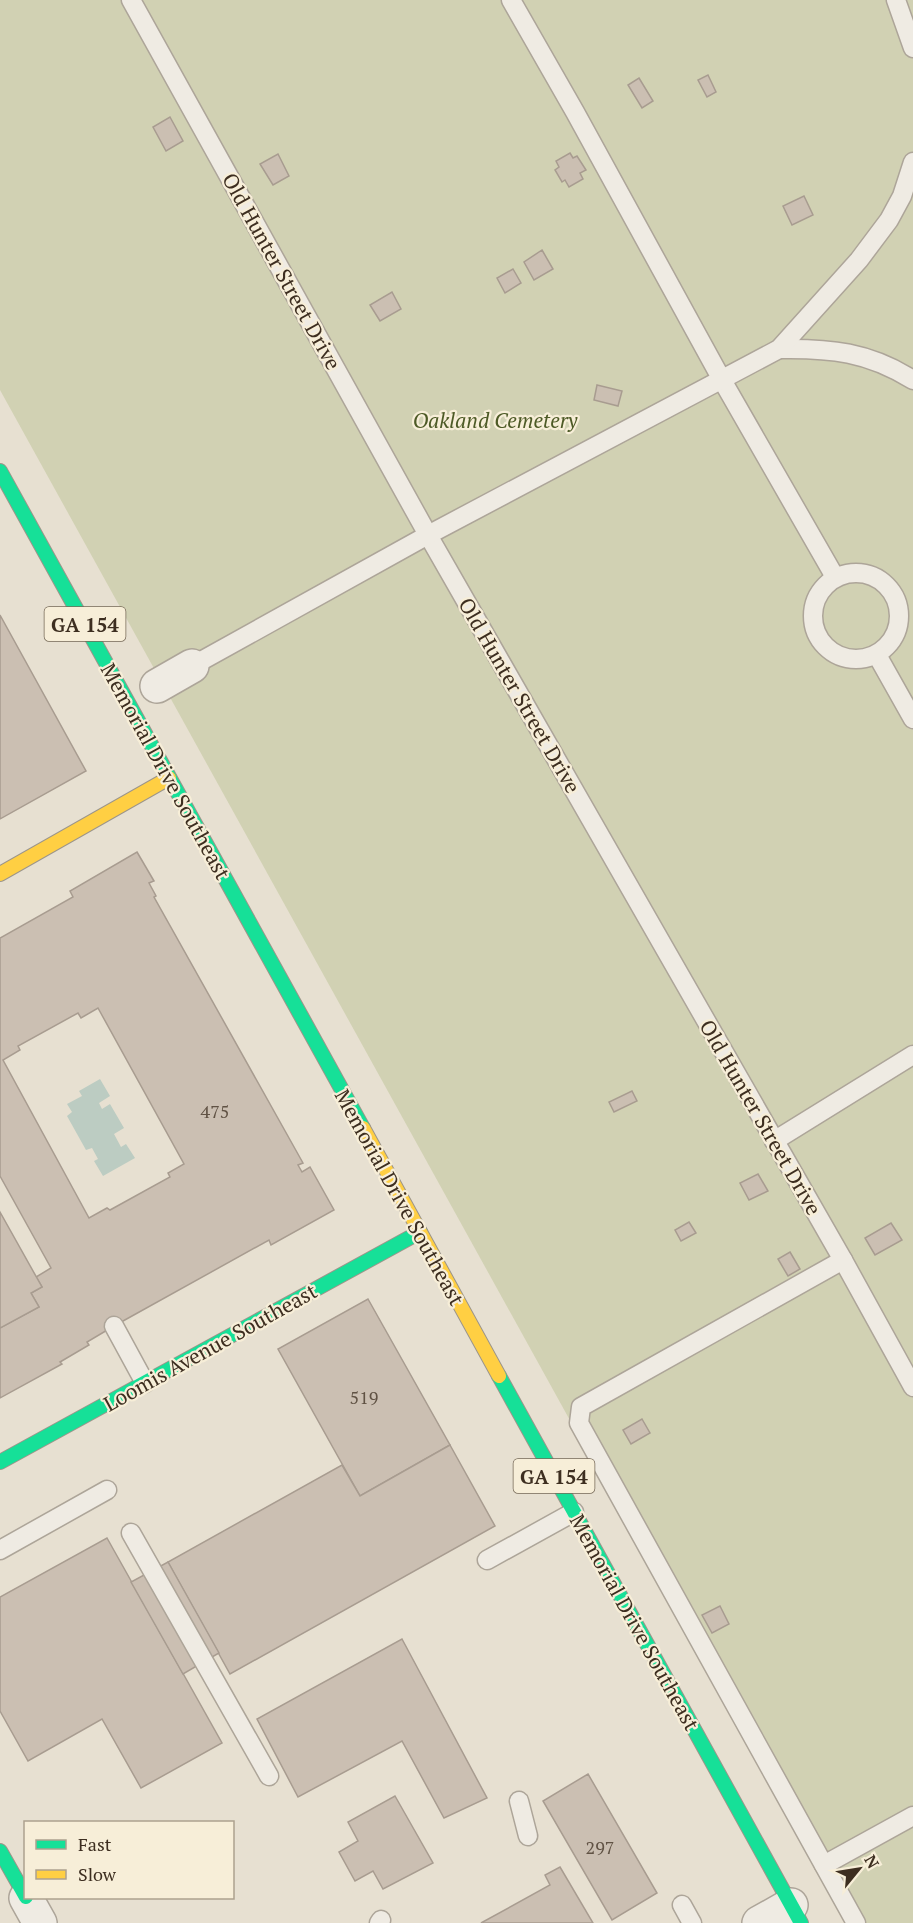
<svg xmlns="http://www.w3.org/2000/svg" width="913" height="1923" font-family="'PT Serif',serif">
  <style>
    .cemetery { fill: #d1d1b3 }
    .water { fill: #bcccc2 }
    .building { fill: #cbbfb2; stroke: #a89c90; stroke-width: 1.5; fill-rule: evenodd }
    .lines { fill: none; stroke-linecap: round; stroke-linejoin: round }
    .lane-casing { stroke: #ada599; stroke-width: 21 }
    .street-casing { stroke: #ada599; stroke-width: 36 }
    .fast-casing { stroke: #9c958a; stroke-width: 16 }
    .slow-casing { stroke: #9c958a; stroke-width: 16 }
    .lane { stroke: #efebe3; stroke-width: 18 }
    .street { stroke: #efebe3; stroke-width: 33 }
    .fast { stroke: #16e098; stroke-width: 14 }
    .slow { stroke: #ffcf43; stroke-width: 14 }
    .labels { text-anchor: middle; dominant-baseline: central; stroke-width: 4.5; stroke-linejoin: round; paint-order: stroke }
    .number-label { font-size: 18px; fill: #605244 }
    .shield { fill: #f7eed8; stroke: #756857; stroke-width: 1.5 }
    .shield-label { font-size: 20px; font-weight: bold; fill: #3d2e20 }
    .street-label { font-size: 21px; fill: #3d2e20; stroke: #f7eed8 }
    .park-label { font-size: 21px; font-style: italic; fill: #4d5a26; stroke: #f7eed8 }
  </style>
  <rect width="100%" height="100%" fill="#e7e0d1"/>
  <path class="cemetery" d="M0 0H913V1923H848L0 390Z"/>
  <path class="water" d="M100 1079 110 1096 99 1103 102 1109 110 1104 124 1128 114 1134 121 1147 126 1144 135 1158 103 1176 94 1161 98 1159 92 1148 86 1150 67 1116 72 1112 67 1104 82 1096 79 1091Z"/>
  <g class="building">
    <path d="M708 75 716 92 707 97 698 80Z"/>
    <path d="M639 78 653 101 642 108 628 85Z"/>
    <path d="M170 117 183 141 166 151 153 127Z"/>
    <path d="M570 153 573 158 577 156 586 170 580 173 583 179 569 187 565 180 562 182 555 170 559 167 556 161Z"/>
    <path d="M278 154 289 176 273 185 260 164Z"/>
    <path d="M804 196 813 215 792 225 783 206Z"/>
    <path d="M542 250 553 269 534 280 524 262Z"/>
    <path d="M513 269 521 283 505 293 497 278Z"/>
    <path d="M392 292 401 309 380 321 370 305Z"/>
    <path d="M597 385 622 391 618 406 594 400Z"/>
    <path d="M0 615 86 771 0 819Z"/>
    <path d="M137 852 154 881 149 883 156 896 154 897 303 1163 298 1165 302 1172 310 1167 334 1210 271 1245 269 1240 114 1326 87 1342 89 1345 60 1362 62 1364 0 1398V1328L39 1307 31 1293 42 1287 36 1277 51 1268 0 1176V938L73 897 70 891ZM98 1008 184 1164 168 1173 170 1177 110 1210 107 1208 89 1218 3 1060 20 1050 18 1046 78 1013 81 1018Z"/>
    <path d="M632 1091 637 1101 614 1112 609 1102Z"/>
    <path d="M758 1174 768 1191 749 1200 740 1183Z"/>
    <path d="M0 1212 42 1287 31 1293 39 1307 0 1328Z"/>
    <path d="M689 1222 696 1233 681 1241 675 1230Z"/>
    <path d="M891 1223 902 1240 875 1255 865 1238Z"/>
    <path d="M790 1252 800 1269 788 1276 778 1259Z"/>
    <path d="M368 1299 450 1445 360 1496 278 1349Z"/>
    <path d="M642 1419 650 1433 631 1444 623 1430Z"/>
    <path d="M450 1445 495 1526 230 1674 168 1562 342 1465 360 1496Z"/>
    <path d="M107 1538 222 1743 141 1788 102 1719 28 1761 0 1711V1597Z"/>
    <path d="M168 1562 219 1653 183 1674 131 1582Z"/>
    <path d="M720 1606 729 1624 712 1633 702 1615Z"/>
    <path d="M402 1639 487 1798 444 1818 402 1741 298 1797 257 1719Z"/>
    <path d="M588 1774 657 1893 612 1920 543 1801Z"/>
    <path d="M395 1796 433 1863 383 1889 373 1871 355 1881 339 1852 358 1841 348 1822Z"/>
    <path d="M560 1867 593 1923H481L550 1885 545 1875Z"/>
  </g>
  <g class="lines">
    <g class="lane-casing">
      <g id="lane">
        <path d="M131 0 428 535 843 1260 913 1387"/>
        <path d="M511 0 575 112 722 380 835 577"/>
        <path d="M896 0 913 48"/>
        <path d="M779 349C830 348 869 352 913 380"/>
        <circle cx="856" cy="616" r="43"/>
        <path d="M877 655 913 719"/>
        <path d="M192 666 428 535 779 349 859 260 889 220 902 196 913 162"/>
        <path d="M774 1141 913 1055"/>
        <path d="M843 1260 581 1407 579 1423 856 1923"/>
        <path d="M114 1326 145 1383"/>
        <path d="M131 1533 269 1776"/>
        <path d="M0 1550 107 1490"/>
        <path d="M487 1560 574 1512"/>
        <path d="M519 1801 528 1836"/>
        <path d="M824 1865 913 1816"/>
        <path d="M682 1905 692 1923"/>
        <path d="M379 1923 381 1920"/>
      </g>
    </g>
    <g class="street-casing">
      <g id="street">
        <path d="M157 686 192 666"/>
        <path d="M26 1898 40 1923"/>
        <path d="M759 1923 791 1905"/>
      </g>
    </g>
    <g class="fast-casing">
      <g id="fast">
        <path d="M0 471 363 1128"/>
        <path d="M499 1376 801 1923"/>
        <path d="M0 1462 420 1232"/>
        <path d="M0 1851 26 1897"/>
      </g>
    </g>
    <g class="slow-casing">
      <g id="slow">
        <path d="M0 874 169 778"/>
        <path d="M363 1128 499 1376"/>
      </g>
    </g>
    <use href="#lane" class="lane"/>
    <use href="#street" class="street"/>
    <use href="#fast" class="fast"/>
    <use href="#slow" class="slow"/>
  </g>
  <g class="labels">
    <g class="number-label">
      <text x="215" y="1111">475</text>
      <text x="364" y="1397">519</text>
      <text x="600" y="1847">297</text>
    </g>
    <g class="shield">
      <rect x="44.5" y="607" width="81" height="34" rx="4.5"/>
      <rect x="513.5" y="1459" width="81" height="34" rx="4.5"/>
    </g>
    <g class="shield-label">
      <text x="85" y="624">GA 154</text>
      <text x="554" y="1476">GA 154</text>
    </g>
    <g class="street-label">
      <text transform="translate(282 271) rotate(61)">Old Hunter Street Drive</text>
      <text transform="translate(520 695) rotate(60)">Old Hunter Street Drive</text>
      <text transform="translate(166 771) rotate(61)">Memorial Drive Southeast</text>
      <text transform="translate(761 1117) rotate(60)">Old Hunter Street Drive</text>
      <text transform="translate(400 1197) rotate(61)">Memorial Drive Southeast</text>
      <text transform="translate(210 1347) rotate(-29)">Loomis Avenue Southeast</text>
      <text transform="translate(635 1622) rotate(61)">Memorial Drive Southeast</text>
    </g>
    <g class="park-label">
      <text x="495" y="420">Oakland Cemetery</text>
    </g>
  </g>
  <rect x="24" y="1821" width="210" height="78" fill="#f7eed8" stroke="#ada18e" stroke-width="1.5"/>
  <rect x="36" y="1840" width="30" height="9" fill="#16e098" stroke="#ada18e" stroke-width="1.5"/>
  <text x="78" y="1851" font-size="18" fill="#3d2e20">Fast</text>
  <rect x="36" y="1870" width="30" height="9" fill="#ffcf43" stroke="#ada18e" stroke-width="1.5"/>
  <text x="78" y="1881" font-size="18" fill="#3d2e20">Slow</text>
  <g transform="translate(859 1869) rotate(60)" stroke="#f7eed8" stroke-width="4.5" paint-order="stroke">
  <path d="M0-4.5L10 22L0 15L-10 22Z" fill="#3d2e20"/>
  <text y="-9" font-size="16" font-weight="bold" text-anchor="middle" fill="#3d2e20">N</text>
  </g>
</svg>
